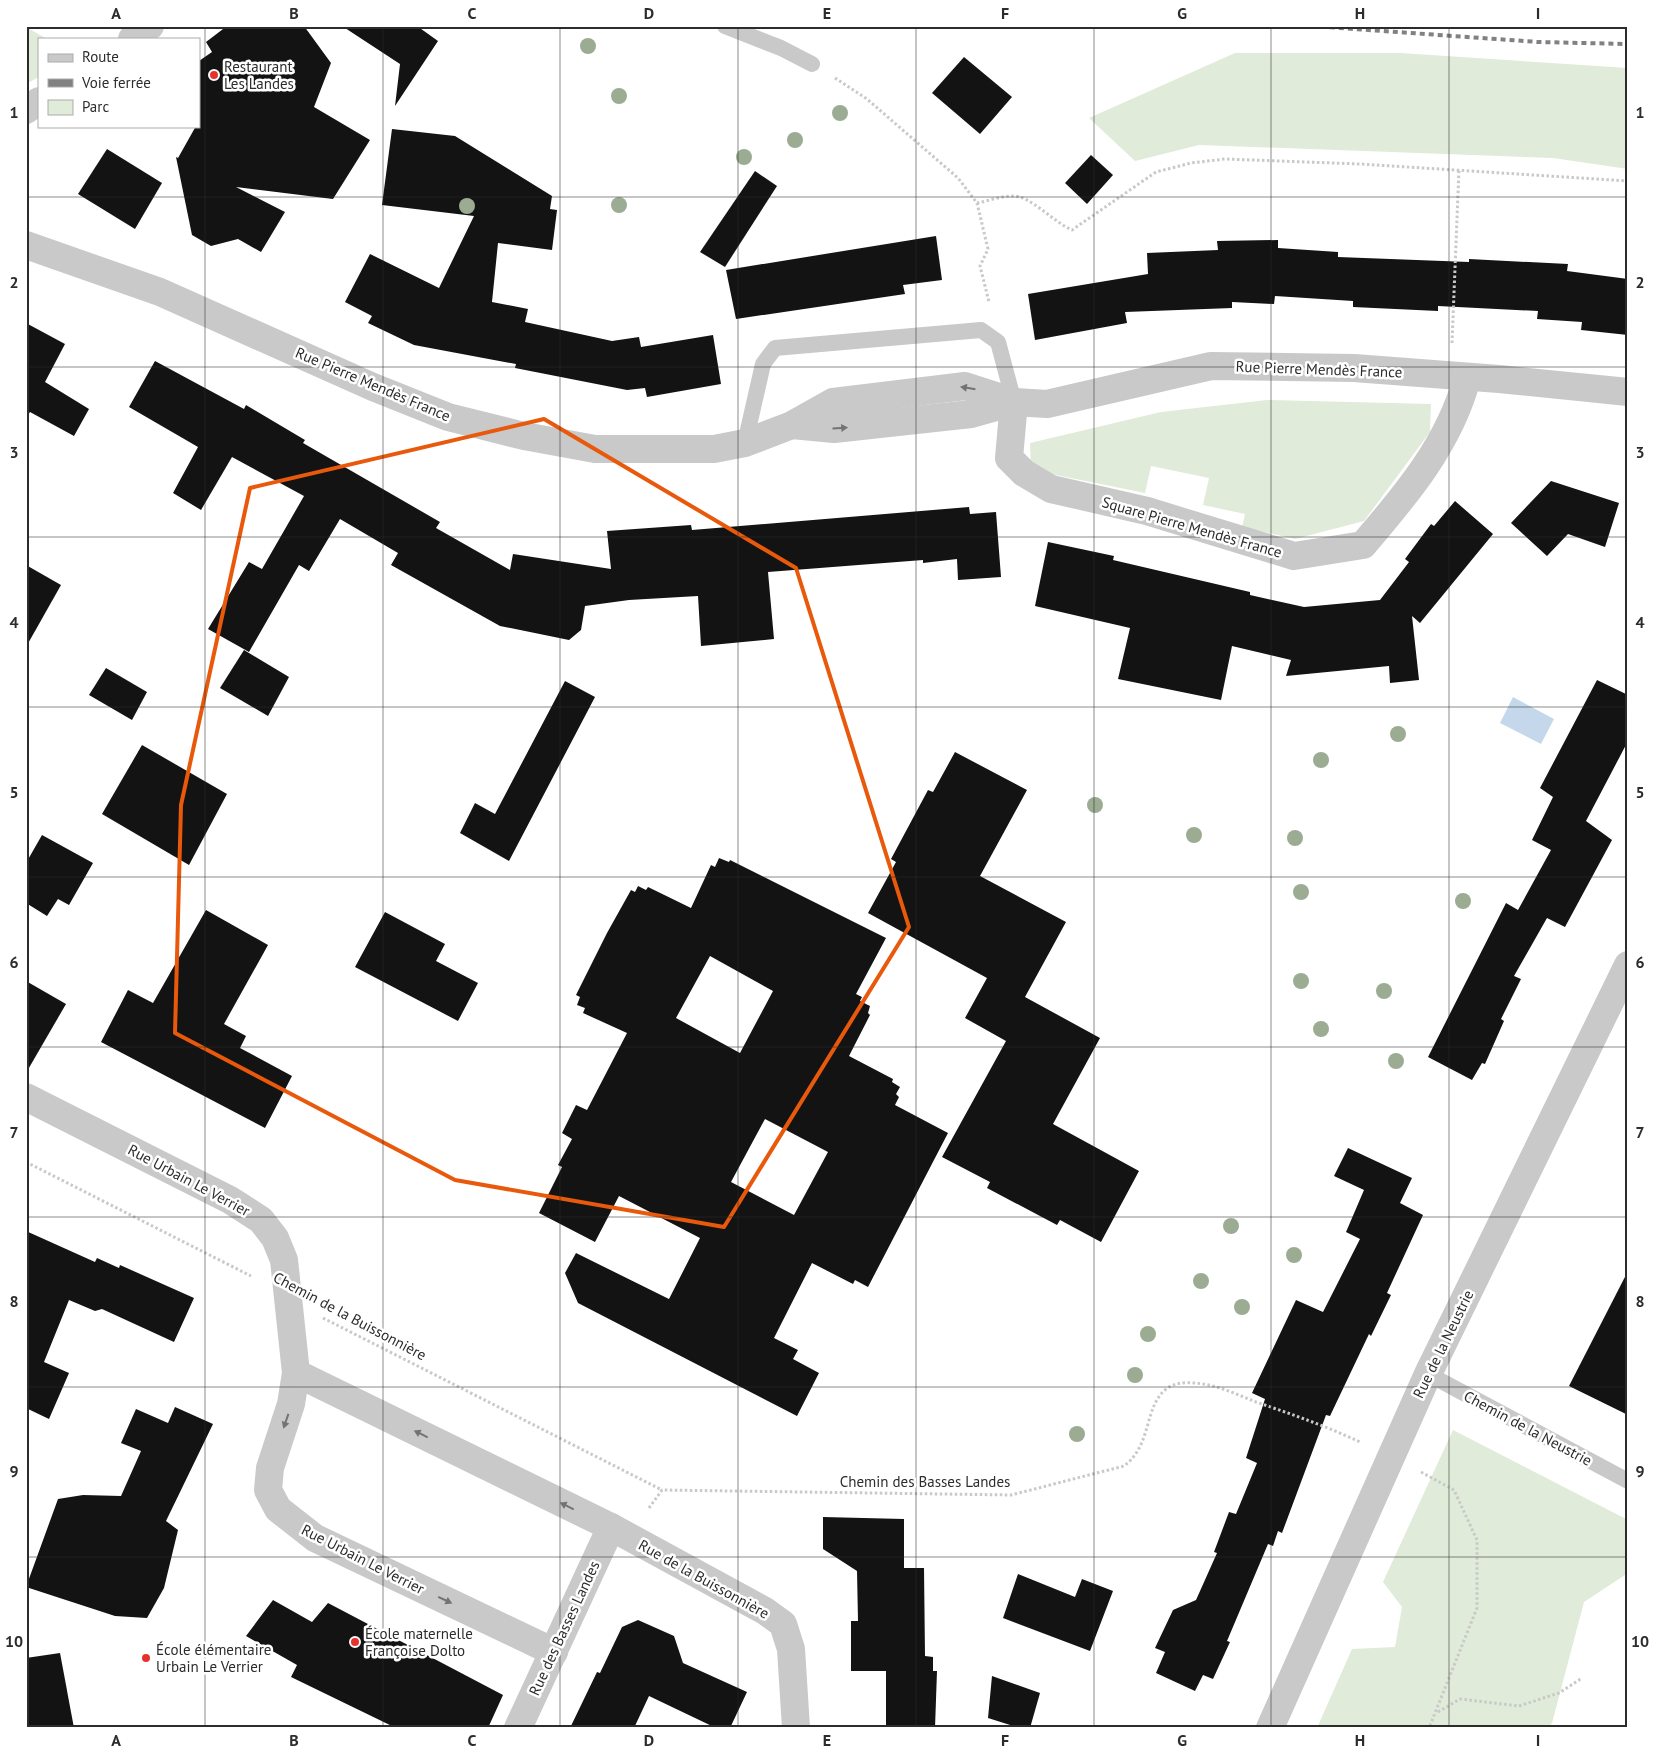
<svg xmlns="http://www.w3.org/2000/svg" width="1654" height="1754" font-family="'PT Sans',sans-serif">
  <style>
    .green { fill: #e1ebd9 }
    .water { fill: #c5d8eb }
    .building { fill: #131313; fill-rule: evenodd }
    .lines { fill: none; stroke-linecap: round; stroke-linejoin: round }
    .path { stroke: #c9c9c9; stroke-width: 3; stroke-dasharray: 2.5 2.5; stroke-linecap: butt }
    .service { stroke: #c9c9c9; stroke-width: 16 }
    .minor { stroke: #c9c9c9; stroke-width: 28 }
    .rail { stroke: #818181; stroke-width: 4; stroke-dasharray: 5 4; stroke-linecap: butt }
    .tree { fill: #9bac93 }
    .oneway { fill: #737373 }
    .marked { fill: none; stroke: #e8590c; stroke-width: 4; stroke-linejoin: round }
    .grid { fill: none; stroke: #2c2c2c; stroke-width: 1; stroke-opacity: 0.55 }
    .poi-dot { fill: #e6322c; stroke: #fff; stroke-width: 2 }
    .labels { text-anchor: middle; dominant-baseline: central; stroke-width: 5; stroke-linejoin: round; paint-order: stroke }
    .poi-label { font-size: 15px; fill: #2c2c2c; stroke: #fff; text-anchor: start }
    .street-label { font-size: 15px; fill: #2c2c2c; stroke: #fff }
    .neatline { fill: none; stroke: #2c2c2c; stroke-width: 2 }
    .grid-label { font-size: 16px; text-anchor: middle; font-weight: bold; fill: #2c2c2c }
  </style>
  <rect width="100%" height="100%" fill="#fff"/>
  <g class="green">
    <path d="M26 27 47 39H39V77L26 84Z"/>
    <path d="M1235 53H1400L1628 68V169L1553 158 1199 145 1135 161 1089 118Z"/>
    <path d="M1267 400 1431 404 1430 432 1364 521 1295 539 1242 527 1245 514 1203 505 1209 478 1151 466 1145 493 1031 470 1030 443 1161 412Z"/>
    <path d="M1453 1430 1628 1520V1573L1584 1602 1552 1723 1548 1728H1317L1352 1649 1395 1647 1402 1607 1383 1582Z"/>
  </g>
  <path class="water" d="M1513 697 1554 719 1541 744 1500 723Z"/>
  <g class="building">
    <path d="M227 26H304L331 63 314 107 370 140 333 199 236 187 285 212 261 252 238 239 211 246 192 235 176 157 178 158 196 126H199V61L212 52 206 42Z"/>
    <path d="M342 26H417L438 41 395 106 400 64Z"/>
    <path d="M964 57 1012 97 980 134 932 93Z"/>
    <path d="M392 129 455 136 552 196 550 209 557 210 552 250 498 243 492 302 528 309 525 322 612 341 639 337 641 347 713 335 721 384 647 397 645 388 627 390 515 368 516 364 414 345 368 323 372 316 345 302 370 254 439 288 474 216 382 205Z"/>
    <path d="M107 149 162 183 135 229 78 194Z"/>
    <path d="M1091 155 1113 175 1087 204 1065 183Z"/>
    <path d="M755 171 777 186 725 267 700 252Z"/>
    <path d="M936 236 942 280 903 285 905 294 736 319 726 270Z"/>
    <path d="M1278 240V248L1338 252V257L1469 262V259L1568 264 1567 271 1628 279V335L1581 330 1582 322 1537 319 1538 311 1438 306V311L1353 307V301L1275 296 1274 304 1232 302V308L1125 312 1127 323 1035 340 1028 294 1148 274 1147 253 1218 250 1217 241Z"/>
    <path d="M26 323 65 344 45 382 89 409 74 436 30 412 26 418Z"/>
    <path d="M155 361 244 409 246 405 305 440 303 443 440 522 436 528 510 570 513 554 611 569 607 531 691 525 692 530 969 507 970 514 996 512 1001 577 958 580 957 559 923 563V560L768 572 774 639 701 646 698 596 629 600 585 606 581 630 569 640 500 626 391 565 398 553 340 519 309 571 299 565 249 652 208 629 249 562 262 569 304 496 232 457 201 510 173 493 198 447 129 407Z"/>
    <path d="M1551 481 1619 503 1605 547 1568 534 1547 556 1511 523Z"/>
    <path d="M1455 501 1493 534 1420 623 1412 616 1419 680 1390 683 1389 666 1286 676 1291 660 1232 646 1221 700 1118 679 1130 628 1035 606 1048 542 1114 556 1113 560 1250 592V595L1304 607 1380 600 1409 562 1405 559 1431 524 1434 526Z"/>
    <path d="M26 565 61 585 26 647Z"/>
    <path d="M244 650 289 677 268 716 220 688Z"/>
    <path d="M106 668 147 692 132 720 89 695Z"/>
    <path d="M1597 680 1628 695V741L1586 821 1612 840 1565 927 1547 918 1514 976 1521 979 1501 1019 1504 1021 1485 1064 1482 1063 1472 1080 1428 1057 1506 903 1518 910 1551 850 1532 840 1553 797 1540 788Z"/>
    <path d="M565 681 595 697 509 861 460 833 475 803 495 814Z"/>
    <path d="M142 745 227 794 189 865 102 814Z"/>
    <path d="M955 752 1027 790 980 876 1066 922 1025 997 1100 1038 1053 1124 1139 1171 1101 1242 1060 1220 1057 1225 987 1188 990 1182 942 1157 1006 1041 965 1018 987 978 868 913 896 862 891 859 928 790 933 792Z"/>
    <path d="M42 835 93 863 69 905 58 899 47 916 26 903V863Z"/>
    <path d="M719 858 729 862 730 860 886 938 856 994 862 997 860 1001 870 1006 868 1013 870 1015 849 1056 893 1079 892 1082 900 1087 896 1094 899 1097 895 1105 948 1133 868 1287 855 1280 853 1284 812 1263 774 1338 798 1350 793 1359 819 1373 797 1416 578 1303 565 1273 576 1253 669 1299 700 1238 619 1196 595 1242 539 1213 562 1167 558 1165 572 1139 562 1133 576 1105 587 1110 627 1033 583 1013 585 1008 577 1005 580 997 576 995 607 933 631 890 635 892 638 886 646 890 648 887 691 908 711 865 715 867ZM710 956 773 991 740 1053 676 1018ZM765 1119 828 1152 794 1215 731 1182Z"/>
    <path d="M206 910 268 945 224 1024 246 1036 240 1048 292 1076 265 1128 101 1042 128 990 153 1003Z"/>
    <path d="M385 912 445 944 436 961 478 983 458 1021 355 967Z"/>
    <path d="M26 981 66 1004 26 1073Z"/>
    <path d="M1348 1148 1412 1178 1400 1203 1423 1215 1387 1293 1391 1295 1371 1336 1369 1334 1330 1416 1326 1415 1282 1533 1278 1531 1273 1546 1268 1544 1227 1641 1230 1642 1213 1679 1203 1675 1195 1691 1156 1673 1165 1652 1155 1648 1173 1610 1196 1600 1217 1553 1214 1552 1229 1512 1236 1514 1257 1463 1246 1458 1265 1399 1252 1393 1296 1300 1323 1312 1360 1239 1346 1232 1364 1190 1334 1176Z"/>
    <path d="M26 1231 95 1262 97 1258 119 1268 120 1265 194 1298 174 1342 102 1309 95 1311 69 1300 44 1362 69 1373 49 1419 26 1408Z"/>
    <path d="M1628 1271V1415L1569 1386Z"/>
    <path d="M175 1407 213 1424 166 1521 178 1530 164 1588 147 1618 115 1616 26 1587 58 1499 83 1495 121 1496 141 1451 121 1443 136 1409 168 1423Z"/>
    <path d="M823 1517 904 1519V1568H924L925 1656 933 1657V1671H937L935 1728H886V1671H851V1621H858L857 1571 823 1549Z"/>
    <path d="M1018 1574 1075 1597 1082 1579 1113 1591 1090 1651 1003 1618Z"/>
    <path d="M273 1600 312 1622 328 1603 503 1695 488 1728H396L291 1677 297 1665 246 1636Z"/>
    <path d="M638 1620 674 1636 683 1663 747 1692 730 1728H716L649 1696 634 1728H570L597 1672 600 1673 622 1627Z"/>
    <path d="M60 1653 74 1728H26V1658Z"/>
    <path d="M992 1676 1040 1693 1030 1728H1020L988 1718Z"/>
  </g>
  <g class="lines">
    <g class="path">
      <path d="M835 78 867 99 958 178 977 203 988 249 980 266 989 302"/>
      <path d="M977 203C988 201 1001 196 1012 196 1030 195 1052 221 1072 230L1156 172 1191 163 1225 159 1360 164 1628 181"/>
      <path d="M1452 343 1459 169"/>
      <path d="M26 1162 251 1276"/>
      <path d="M323 1318 662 1490"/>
      <path d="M1421 1472 1454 1490 1477 1540V1608L1429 1728"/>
      <path d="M649 1508 662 1490 1011 1495 1124 1466C1152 1445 1144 1408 1165 1390 1173 1383 1183 1382 1194 1383 1215 1384 1236 1394 1256 1402 1291 1414 1326 1426 1360 1442"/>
      <path d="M1438 1712 1460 1699 1519 1706 1559 1693 1582 1678"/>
    </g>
    <g class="service">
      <path d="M725 26 781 48 812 64"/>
      <path d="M745 443 763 364 775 348 981 330 998 342 1014 402"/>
      <path d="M1428 1374 1628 1481"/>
    </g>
    <g class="minor">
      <path d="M132 39 150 26"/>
      <path d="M26 110 39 101"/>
      <path d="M26 245 160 292 373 387 448 417 524 436 595 449H714L745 443 792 425 833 402 965 386 1014 402 1047 404 1211 366 1354 368 1499 379 1628 392"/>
      <path d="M1014 402 1009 458 1024 473 1051 489 1147 511 1294 556 1363 545C1406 495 1450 443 1467 378"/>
      <path d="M792 425 834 429 971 414 1014 402"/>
      <path d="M26 1097 230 1200 261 1220 275 1238 284 1260 296 1373 291 1404 270 1468 268 1490 278 1509 315 1538 554 1652"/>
      <path d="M296 1373 611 1527 765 1611 783 1624 791 1649 796 1728"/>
      <path d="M518 1728 611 1527"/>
      <path d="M1270 1728 1428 1374 1628 965"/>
    </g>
    <path class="rail" d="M1312 26 1538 42 1628 44"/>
  </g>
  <g class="tree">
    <circle cx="588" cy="46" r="8"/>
    <circle cx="619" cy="96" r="8"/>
    <circle cx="840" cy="113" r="8"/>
    <circle cx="795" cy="140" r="8"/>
    <circle cx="744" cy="157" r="8"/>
    <circle cx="619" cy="205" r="8"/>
    <circle cx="467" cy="206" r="8"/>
    <circle cx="1398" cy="734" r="8"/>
    <circle cx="1321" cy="760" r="8"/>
    <circle cx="1095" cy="805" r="8"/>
    <circle cx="1194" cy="835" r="8"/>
    <circle cx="1295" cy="838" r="8"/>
    <circle cx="1301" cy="892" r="8"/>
    <circle cx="1463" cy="901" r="8"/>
    <circle cx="1301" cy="981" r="8"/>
    <circle cx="1384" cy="991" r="8"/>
    <circle cx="1321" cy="1029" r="8"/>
    <circle cx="1396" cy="1061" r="8"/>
    <circle cx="1231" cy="1226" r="8"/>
    <circle cx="1294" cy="1255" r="8"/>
    <circle cx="1201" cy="1281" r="8"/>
    <circle cx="1242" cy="1307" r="8"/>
    <circle cx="1148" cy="1334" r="8"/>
    <circle cx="1135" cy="1375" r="8"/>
    <circle cx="1077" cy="1434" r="8"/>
  </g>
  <defs><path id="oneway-solid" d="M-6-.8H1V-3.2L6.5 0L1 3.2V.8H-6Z" transform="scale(1.25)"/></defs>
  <g class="oneway">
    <use href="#oneway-solid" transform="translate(968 388) rotate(-171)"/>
    <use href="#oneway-solid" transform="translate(840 428) rotate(-4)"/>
    <use href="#oneway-solid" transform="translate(286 1421) rotate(109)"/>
    <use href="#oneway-solid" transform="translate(421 1434) rotate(-154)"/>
    <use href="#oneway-solid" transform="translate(567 1506) rotate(-154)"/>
    <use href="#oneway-solid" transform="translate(445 1600) rotate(25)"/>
  </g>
  <path class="marked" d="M544 419 796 568 909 927 724 1227 455 1180 175 1033 181 805 250 488Z"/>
  <path class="grid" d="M205 26V1728M383 26V1728M560 26V1728M738 26V1728M916 26V1728M1094 26V1728M1271 26V1728M1449 26V1728M26 197H1628M26 367H1628M26 537H1628M26 707H1628M26 877H1628M26 1047H1628M26 1217H1628M26 1387H1628M26 1557H1628"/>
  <g class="poi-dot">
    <circle cx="214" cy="75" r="5"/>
    <circle cx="355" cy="1642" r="5"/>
    <circle cx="146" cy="1658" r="5"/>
  </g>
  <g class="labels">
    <g class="poi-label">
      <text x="224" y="66">Restaurant<tspan x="224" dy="17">Les Landes</tspan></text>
      <text x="365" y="1633">École maternelle<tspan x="365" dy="17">Françoise Dolto</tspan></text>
      <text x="156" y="1649">École élémentaire<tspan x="156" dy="17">Urbain Le Verrier</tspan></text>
    </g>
    <g class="street-label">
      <text transform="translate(1319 369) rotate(2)">Rue Pierre Mendès France</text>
      <text transform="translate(373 384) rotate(23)">Rue Pierre Mendès France</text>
      <text transform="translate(1192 527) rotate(16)">Square Pierre Mendès France</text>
      <text transform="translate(189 1180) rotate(28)">Rue Urbain Le Verrier</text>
      <text transform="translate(350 1316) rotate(28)">Chemin de la Buissonnière</text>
      <text transform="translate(1443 1344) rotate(-64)">Rue de la Neustrie</text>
      <text transform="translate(1528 1428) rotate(28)">Chemin de la Neustrie</text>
      <text x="925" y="1481">Chemin des Basses Landes</text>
      <text transform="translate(363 1559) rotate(27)">Rue Urbain Le Verrier</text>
      <text transform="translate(704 1579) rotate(29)">Rue de la Buissonnière</text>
      <text transform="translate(564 1628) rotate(-65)">Rue des Basses Landes</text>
    </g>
  </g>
  <rect width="1654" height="1754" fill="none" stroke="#ffffff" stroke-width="55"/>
  <rect x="38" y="38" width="162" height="90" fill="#ffffff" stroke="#ababab"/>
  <rect x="48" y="54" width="25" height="8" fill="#c9c9c9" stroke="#ababab"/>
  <text x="82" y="62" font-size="15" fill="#2c2c2c">Route</text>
  <rect x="48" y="79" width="25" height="8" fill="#818181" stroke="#ababab"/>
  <text x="82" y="88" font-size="15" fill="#2c2c2c">Voie ferrée</text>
  <rect x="48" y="100" width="25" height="15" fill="#e1ebd9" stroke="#ababab"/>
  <text x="82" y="112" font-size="15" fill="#2c2c2c">Parc</text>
  <rect x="28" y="28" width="1598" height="1698" class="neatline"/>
  <g class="grid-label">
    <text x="116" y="19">A</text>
    <text x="294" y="19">B</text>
    <text x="472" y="19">C</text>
    <text x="649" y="19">D</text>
    <text x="827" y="19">E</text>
    <text x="1005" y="19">F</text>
    <text x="1182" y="19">G</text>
    <text x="1360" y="19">H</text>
    <text x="1538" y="19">I</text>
    <text x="14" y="118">1</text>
    <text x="1640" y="118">1</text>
    <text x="14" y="288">2</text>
    <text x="1640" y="288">2</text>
    <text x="14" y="458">3</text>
    <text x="1640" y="458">3</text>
    <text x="14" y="628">4</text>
    <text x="1640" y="628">4</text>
    <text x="14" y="798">5</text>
    <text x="1640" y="798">5</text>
    <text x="14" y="968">6</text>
    <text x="1640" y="968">6</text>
    <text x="14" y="1138">7</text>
    <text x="1640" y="1138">7</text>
    <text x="14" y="1307">8</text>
    <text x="1640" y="1307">8</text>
    <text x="14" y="1477">9</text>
    <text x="1640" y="1477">9</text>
    <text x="14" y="1647">10</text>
    <text x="1640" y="1647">10</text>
    <text x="116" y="1746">A</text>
    <text x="294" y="1746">B</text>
    <text x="472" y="1746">C</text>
    <text x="649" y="1746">D</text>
    <text x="827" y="1746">E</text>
    <text x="1005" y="1746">F</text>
    <text x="1182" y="1746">G</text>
    <text x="1360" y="1746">H</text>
    <text x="1538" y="1746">I</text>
  </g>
</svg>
